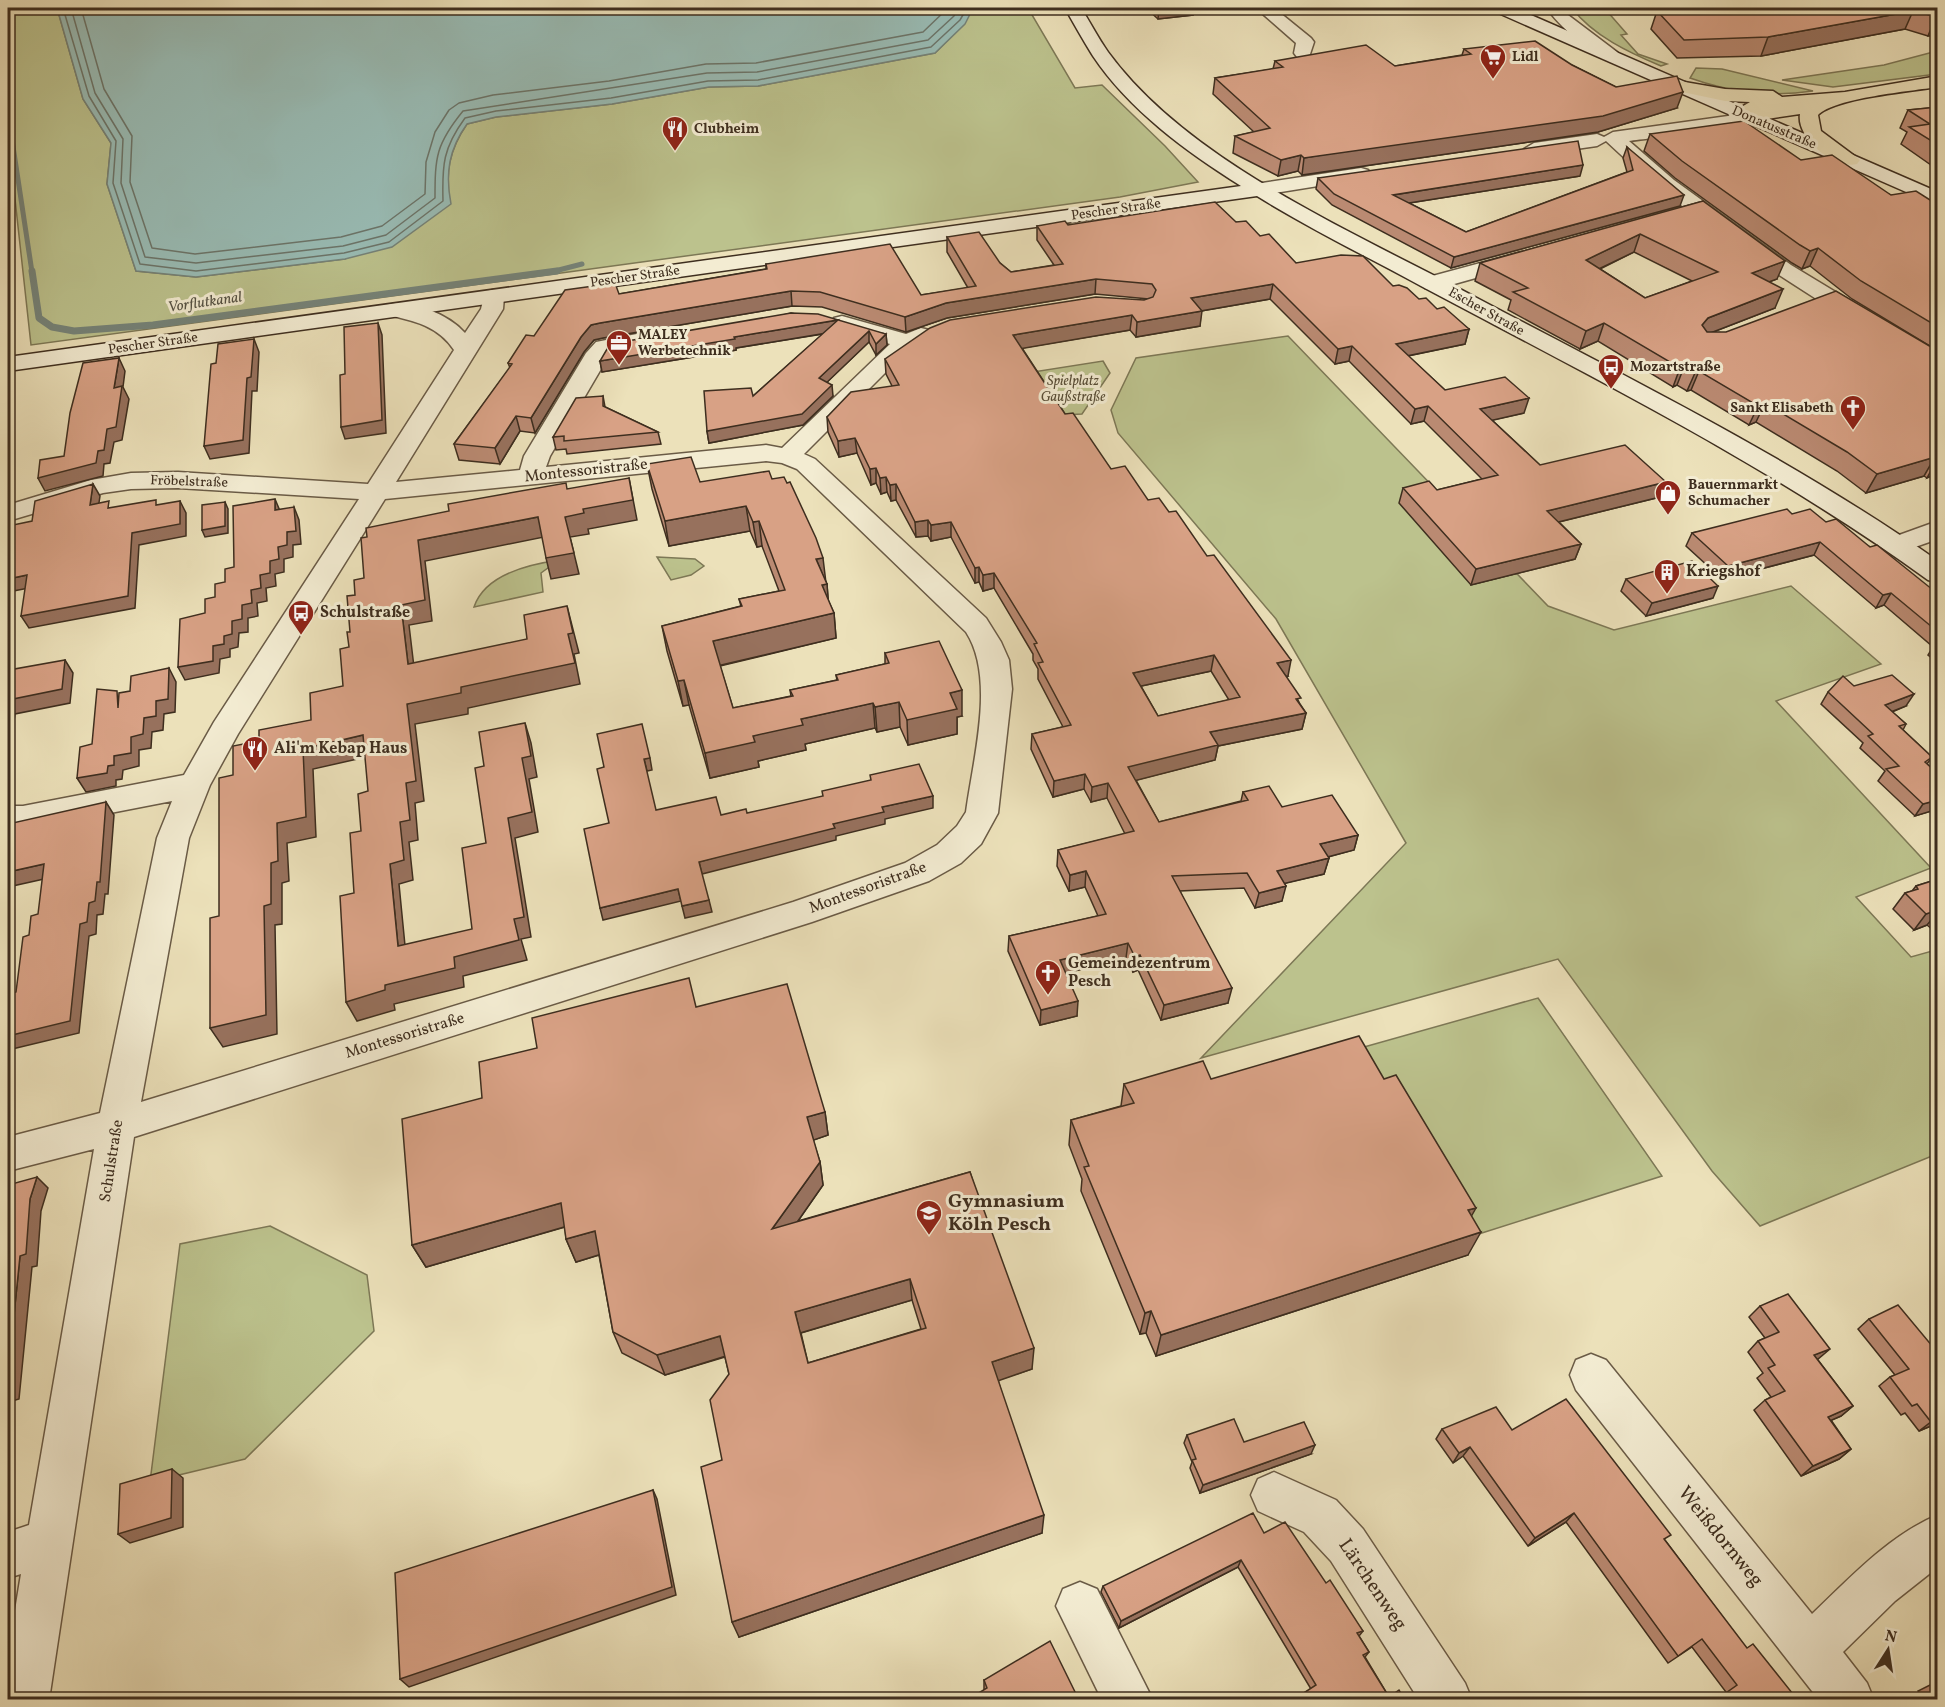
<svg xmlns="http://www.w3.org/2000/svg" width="1945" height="1707" font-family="Vollkorn,serif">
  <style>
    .green { fill: #bcc28d; stroke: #7d7856; stroke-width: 1.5 }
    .water { fill: #99bcb5; stroke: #758379; stroke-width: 1.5 }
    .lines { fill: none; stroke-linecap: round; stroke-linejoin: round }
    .shore { stroke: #6c756a; stroke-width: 1.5 }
    .stream-far1 { stroke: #758379; stroke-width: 5 }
    .stream { stroke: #758379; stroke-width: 7 }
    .street-casing { stroke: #6a5b46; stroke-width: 3 }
    .secondary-casing { stroke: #3e2e1f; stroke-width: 3 }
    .highway-casing { stroke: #3e2e1f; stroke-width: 3 }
    .street { fill: #f3ecd2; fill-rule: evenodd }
    .secondary { fill: #f3ecd2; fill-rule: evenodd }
    .highway { fill: #ece1ba; fill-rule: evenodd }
    .wall { fill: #ba8a72; stroke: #3e2e1f; stroke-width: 1.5; fill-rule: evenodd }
    .shaded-wall { fill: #97715d; stroke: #3e2e1f; stroke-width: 1.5 }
    .building { fill: #d8a185; stroke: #3e2e1f; stroke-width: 1.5; fill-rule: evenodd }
    .labels { text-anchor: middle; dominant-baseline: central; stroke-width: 6; stroke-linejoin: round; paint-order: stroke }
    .far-poi-label { font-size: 14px; font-weight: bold; fill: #3e2e1f; stroke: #f3ecd2; text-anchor: start }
    .far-street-label { font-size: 14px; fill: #3e2e1f; stroke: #f3ecd2 }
    .far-park-label { font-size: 14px; font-style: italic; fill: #574c35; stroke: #f3ecd2 }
    .far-water-label { font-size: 15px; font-style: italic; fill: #555244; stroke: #f3ecd2 }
    .street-label { font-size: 16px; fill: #3e2e1f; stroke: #f3ecd2 }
    .poi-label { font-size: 16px; font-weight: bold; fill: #3e2e1f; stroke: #f3ecd2; text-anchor: start }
    .near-poi-label { font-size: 20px; font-weight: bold; fill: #3e2e1f; stroke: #f3ecd2; text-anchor: start }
    .near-street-label { font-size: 20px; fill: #3e2e1f; stroke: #f3ecd2 }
  </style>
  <rect width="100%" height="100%" fill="#ece1ba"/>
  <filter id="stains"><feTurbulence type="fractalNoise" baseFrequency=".00333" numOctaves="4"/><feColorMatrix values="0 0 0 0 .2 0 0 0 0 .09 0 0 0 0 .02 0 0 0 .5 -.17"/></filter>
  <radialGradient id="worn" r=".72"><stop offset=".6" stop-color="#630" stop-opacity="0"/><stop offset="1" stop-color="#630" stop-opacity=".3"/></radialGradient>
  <g class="green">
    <path d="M8 8H57L83 99 111 143 107 184 136 271 196 277 345 259 450 204C445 173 449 150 467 124L496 117 612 104 709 87 758 86 935 53 964 24 973 8H1028L1075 88 1102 85 1165 146 1198 182 1120 197 31 345 8 135Z"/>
    <path d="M1572 8H1606V10L1627 34 1621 35 1638 54 1667 64 1661 66C1630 53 1593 36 1572 8Z"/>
    <path d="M1937 51V74L1833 87 1782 80 1884 65Z"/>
    <path d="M1696 68 1722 69 1813 91C1770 97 1732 93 1690 78Z"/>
    <path d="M1288 336 1548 606 1614 630 1791 586 1881 664 1776 701 1931 868 1856 897 1911 957 1932 951 1937 957V1154L1760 1226 1712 1171 1558 959 1201 1058 1406 843 1276 619 1118 433 1111 410 1136 358Z"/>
    <path d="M1103 361 1110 373 1082 414 1062 415 1033 372Z"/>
    <path d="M657 557 695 559 704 566 691 575 671 580Z"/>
    <path d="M560 560 561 566 548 568 541 573 543 592 474 607C485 574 530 564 560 560Z"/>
    <path d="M1538 998 1662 1176 1466 1238 1357 1049Z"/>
    <path d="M270 1226 367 1275 374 1331 245 1459 150 1482 180 1244Z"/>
  </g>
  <path class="water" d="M57 8H973L965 24 935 53 758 86 709 87 612 104 496 117 467 124C449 149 445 173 451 204L392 247 345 259 196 277 136 271 107 184 111 143 83 99Z"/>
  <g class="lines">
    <g class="shore">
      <path d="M63 8 89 96 116 141 113 183 140 264 196 271 344 253 389 242 443 201C442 165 443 148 465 118L496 111 611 98 708 81 758 80 931 47 960 20 967 8"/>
      <path d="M71 8 95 93 123 139 121 183 145 257 196 263 343 246 386 235 435 198C435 157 436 144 463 111L707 73 757 72 928 40 954 16 958 8"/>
      <path d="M81 8 104 89 132 136 130 182 152 248 195 254 341 237 382 226 425 194 426 162 435 132 449 110 459 103 493 95 609 81 706 64 756 63 923 32 948 8"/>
    </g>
    <g class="stream-far1">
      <path d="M8 113 32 272"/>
      <path d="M551 272 582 264"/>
    </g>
    <path class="stream" d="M32 271 39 318 52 327 74 331 153 325 557 271"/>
    <g class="street-casing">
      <g id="street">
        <path d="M1256 8H1274L1311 38 1314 42 1309 57H1297L1294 53 1296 43Z"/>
        <path d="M1495 8H1512L1504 13Z"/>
        <path d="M1547 8H1563L1568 15 1617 52 1620 56 1617 60C1599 64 1556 23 1547 8Z"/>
        <path d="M1747 110 1754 112 1756 116C1748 129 1649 138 1629 141L1674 180 1791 265 1938 354V371L1930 369C1817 300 1702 232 1606 141L1597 146 1534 155 1524 149 1534 143 1597 134 1604 137 1613 132 1728 116Z"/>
        <path d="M1361 168 1368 170 1371 174 1368 178 1262 195 1255 193 1252 189 1255 185 1262 183Z"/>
        <path d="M1521 252 1529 253 1532 258 1529 263 1433 290 1425 288 1422 283 1425 278Z"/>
        <path d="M493 290 501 292 504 297 503 309 396 482 520 470 524 456 586 353 596 342 652 331 660 333 664 338 660 343 612 353 608 357 550 456 546 467 766 445 782 448 890 344 834 328 831 323 834 318 842 316 906 334 921 328 929 330 933 335 929 340 898 360 804 454 815 459 986 618 1001 642 1009 660 1012 689 998 813 981 844 961 863 929 881 812 922 134 1137 49 1700H8V1653L21 1574 8 1578V1532L29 1525 94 1149 8 1171V1137L100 1113 157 838 172 801 23 830H8V806H23L184 775 214 722 359 499 178 488 131 489 103 493 8 521V505L91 480 131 473 178 472 368 484 454 350C438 326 415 321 388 315L385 310 388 305C413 299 449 315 465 333L481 309 485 292ZM766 461 782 463 797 469 966 632C996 678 973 759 966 812L957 826 937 845 905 863 793 902 141 1102 189 838 210 785 238 734 385 499Z"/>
        <path d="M1938 521V539L1898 553 1888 551 1884 545 1888 539Z"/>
        <path d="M1591 1354 1606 1360 1812 1614C1849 1579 1889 1535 1938 1515V1567L1895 1601 1843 1652 1867 1683 1874 1700H1819L1576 1390 1570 1375 1576 1360Z"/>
        <path d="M1274 1472 1336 1500 1363 1529 1465 1683 1472 1700H1419L1331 1561 1304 1532 1258 1511 1251 1495 1258 1479Z"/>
        <path d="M1080 1582 1097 1589 1153 1700H1102L1056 1606 1063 1589Z"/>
      </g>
    </g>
    <g class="secondary-casing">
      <g id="secondary">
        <path d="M1065 8H1081C1090 22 1098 38 1108 52 1189 163 1356 233 1475 297 1632 380 1791 458 1938 561V583L1928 580C1769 465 1594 378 1421 286 1366 256 1310 229 1257 196L8 371V357L1241 186C1187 152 1129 110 1093 56 1083 40 1074 24 1065 8Z"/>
        <path d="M1494 8H1515L1938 192V206L1496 12Z"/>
      </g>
    </g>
    <g class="highway-casing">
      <path id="highway" d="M1938 76V87C1911 91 1835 98 1818 115L1821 131 1860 160 1857 164C1834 170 1796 138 1800 114L1747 122 1740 120 1738 109 1750 102 1725 101 1673 90 1670 86 1679 81 1725 89 1773 91 1782 97 1845 92Z"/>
    </g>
    <use href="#street" class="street"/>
    <use href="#secondary" class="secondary"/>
    <use href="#highway" class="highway"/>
  </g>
  <g class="wall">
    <path d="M1146 8H1223L1193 11V15L1158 19Z"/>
    <path d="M1938 8V35L1928 36 1905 29 1761 56 1677 58 1651 29 1657 11Z"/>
    <path d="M1464 49 1572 65 1616 87 1677 108 1598 132 1302 175 1298 171 1278 176 1233 153 1235 136 1254 132 1213 94 1215 78 1273 69 1275 61 1395 66 1462 55Z"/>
    <path d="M1938 107V164L1931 165 1901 144 1907 132 1900 128 1908 110Z"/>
    <path d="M1650 134 1801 160 1891 195 1938 205V351L1852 299 1810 266 1802 269 1792 263 1675 178 1644 151Z"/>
    <path d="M1627 147 1680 206 1451 268 1332 205 1316 189 1318 178 1580 176 1409 203 1466 232 1627 172 1623 158Z"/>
    <path d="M1703 201 1777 279 1769 282 1775 308 1713 332 1938 351V473L1927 478 1924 476 1866 493 1837 471 1756 422 1749 425 1691 390 1687 391 1677 385 1673 387 1598 341 1580 349 1508 310 1511 300 1475 281 1480 263ZM1634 252 1692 281 1645 298 1600 269Z"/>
    <path d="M1236 222 1260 236 1296 263 1393 286 1437 309 1469 329 1465 344 1408 356 1445 390 1524 413 1492 420 1540 465 1666 482 1660 497 1559 522 1581 544 1575 559 1471 585 1399 503 1403 488 1437 490 1482 479 1424 421 1411 424 1349 361 1335 364 1270 299 1201 311 1200 326 1136 337 1130 330 1022 348 1065 414 1111 469 1148 500 1288 676H1286L1300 704 1306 713 1302 729 1218 746 1215 760 1136 780 1159 822 1241 801 1243 792 1358 835 1354 850 1328 857 1329 858 1324 874 1285 883 1282 901 1255 908 1244 888 1180 891 1228 1003 1161 1020 1138 970 1133 972 1126 958 1066 973 1077 1016 1040 1025 1008 951 1009 936 1098 916 1085 887 1069 891 1057 866 1058 850 1125 834 1107 798 1091 802 1084 789 1053 797 1031 749 1032 734 1063 727 1038 679V669L1033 660V654L994 588 983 591 979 582 975 583 951 537 931 541 928 536 916 537 896 500 891 501 887 492 881 494 876 483 871 485 857 453 839 457 828 432 827 417 892 386 886 374 885 359 1149 299 1095 294 947 318 906 332 822 307 792 306 603 338 594 340 584 352 535 433 520 431 500 464 459 460 454 444 510 368 508 363 534 336 619 294 766 269V264L921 295 968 288 947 252V237L1000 263 1011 272 1054 265 1037 240V226ZM1211 671 1229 700 1158 716 1141 686Z"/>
    <path d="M791 313 886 334 887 345 876 355 869 342 827 382 833 396 803 425 709 443 707 431 753 396 823 334 736 348V350L602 372 600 361Z"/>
    <path d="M603 396 605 407 658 432 661 444 567 454 566 449 556 450 553 437Z"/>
    <path d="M647 464 700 482 772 479 827 584 828 600 834 613 836 638 720 666 733 708 791 696 790 690 837 680 836 675 885 664V653L962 716 957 717V734L908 745 900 727 877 732 875 728 805 744 806 750 758 761 759 767 710 778 689 705 683 706 667 651 662 626 741 606 739 599 779 591 762 546 757 547 750 531 669 546 652 489Z"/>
    <path d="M1792 514 1826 522 1870 547 1938 594V663L1928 655 1933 647 1884 605 1876 608 1814 555 1722 579 1686 546 1692 533Z"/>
    <path d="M1626 579 1713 598 1646 616 1621 591Z"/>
    <path d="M1828 692 1906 706 1892 712 1906 724 1903 730 1932 757 1927 764 1938 774V809L1915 816 1878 781 1885 771 1860 748 1863 743 1821 704Z"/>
    <path d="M1938 879V928L1933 930 1927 925 1914 930 1893 909 1905 893 1912 891 1916 886Z"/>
    <path d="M696 1007 825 1112 828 1135 813 1140 820 1162 823 1185 798 1221 970 1172 1032 1369 998 1380 1042 1533 739 1637 722 1460 729 1374 725 1357 665 1375 622 1353 613 1332 599 1255 576 1262 566 1239 565 1227 426 1267 412 1245 482 1098ZM912 1300 921 1329 808 1363 801 1333Z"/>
    <path d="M1211 1079H1384L1471 1216 1468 1255 1156 1356 1146 1333 1140 1334 1081 1191 1082 1179 1069 1145 1071 1120 1121 1106 1124 1084Z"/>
    <path d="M1760 1306 1818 1360 1853 1406 1841 1416 1831 1420 1851 1449 1839 1459 1801 1476 1754 1410 1765 1400 1771 1397 1757 1378 1763 1373 1748 1352 1758 1341 1765 1338 1749 1317Z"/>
    <path d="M1869 1319 1938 1353V1423L1919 1431 1905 1413 1901 1415 1879 1386 1890 1377 1895 1375 1858 1329Z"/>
    <path d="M1442 1429 1512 1430 1665 1540 1785 1700H1715L1726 1692 1692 1647 1668 1663 1566 1522 1528 1546 1463 1456 1453 1463 1436 1439Z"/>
    <path d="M1187 1435 1244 1442 1311 1454 1200 1493 1190 1468 1192 1462 1184 1443Z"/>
    <path d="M1264 1533 1326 1583 1363 1631 1359 1636 1369 1652 1365 1657 1389 1697 1405 1700H1297L1299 1696 1311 1689 1238 1567 1119 1628 1101 1592 1103 1586Z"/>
    <path d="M984 1680 1079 1700 984 1690Z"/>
    <path d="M1938 1681V1700H1924L1918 1691Z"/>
  </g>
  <g class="shaded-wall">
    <path d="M1159 8H1223L1193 11V15L1158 19Z"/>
    <path d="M1913 11 1905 29 1761 56 1768 37Z"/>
    <path d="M1936 17H1938V35L1928 36Z"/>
    <path d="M1683 92 1677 108 1598 132 1302 175 1304 158Z"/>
    <path d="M1938 152V163L1937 164 1931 165Z"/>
    <path d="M1301 155 1298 171 1278 176 1281 160Z"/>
    <path d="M1583 165 1580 176 1390 206 1393 195Z"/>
    <path d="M1684 195 1680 206 1451 268 1454 257Z"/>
    <path d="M1640 234 1634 252 1580 278 1586 260Z"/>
    <path d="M1818 248 1810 266 1802 269 1810 251Z"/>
    <path d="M1785 261 1777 279 1744 291 1752 273Z"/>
    <path d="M1096 279 1095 294 947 318 906 332 905 317 946 303Z"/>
    <path d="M1273 284 1270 299 1189 313 1191 298Z"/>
    <path d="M1783 289 1775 308 1700 337 1702 325 1708 318Z"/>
    <path d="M791 291 792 306 603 338 594 340 584 352 535 433 531 418 581 337 591 325 600 323Z"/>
    <path d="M1202 311 1200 326 1136 337 1137 322Z"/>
    <path d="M1132 315 1130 330 1013 350V335Z"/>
    <path d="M838 320 839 331 736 348V350L602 372 600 361 734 337Z"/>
    <path d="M378 323 382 335 386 433 345 439 341 427Z"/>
    <path d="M1604 323 1598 341 1580 349 1586 331Z"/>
    <path d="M1469 329 1465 344 1392 359 1396 344Z"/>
    <path d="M869 331V342L820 389 819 378Z"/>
    <path d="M886 334 887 345 876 355V344Z"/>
    <path d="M254 339 259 352 257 391H252L249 453 210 459 204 446 247 378Z"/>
    <path d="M1352 346 1349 361 1335 364 1338 349Z"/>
    <path d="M119 358 125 371 123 387 129 399 122 440 114 442 110 463 104 464 103 476 45 491 38 478 98 451 114 388Z"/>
    <path d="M1684 367 1677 385 1673 387 1680 368Z"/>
    <path d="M1699 371 1691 390 1687 391 1695 373Z"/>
    <path d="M832 385 833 396 803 425 709 443 707 431Z"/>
    <path d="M1529 398 1524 413 1476 424 1480 409Z"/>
    <path d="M1765 403 1756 422 1749 425 1758 406Z"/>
    <path d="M1428 406 1424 421 1411 424 1415 409Z"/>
    <path d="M516 416 520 431 500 464 495 448Z"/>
    <path d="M855 438 857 453 839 457 838 441Z"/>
    <path d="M1935 457 1924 476 1866 493 1877 474Z"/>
    <path d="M1938 458V473L1927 478Z"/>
    <path d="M876 468V483L871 485 870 469Z"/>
    <path d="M886 477 887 492 881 494 880 478Z"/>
    <path d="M629 478 637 520 588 529 589 534 570 537 579 574 551 579 546 558 565 517 583 509Z"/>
    <path d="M1666 482 1660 497 1542 526 1547 511Z"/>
    <path d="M93 484 100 496 97 516 90 505Z"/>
    <path d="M896 484V500L891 501 890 485Z"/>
    <path d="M275 499 280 511 275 510Z"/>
    <path d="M180 501 186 513V536L139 545 135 608 29 628 21 616 132 533Z"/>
    <path d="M225 502 228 509V533L205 537 202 530Z"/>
    <path d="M746 506 750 531 669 546 665 521Z"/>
    <path d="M294 507 299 520 301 544 293 545V557L284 559V572L275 574 276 586 266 588 267 601 257 603 258 616 248 618V632L239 633 238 647 230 649V657L220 659 219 673 185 680 178 667 213 646 224 636 232 621 287 532Z"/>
    <path d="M538 517 544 537 425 561 432 621 409 625 416 684 408 664 401 605 418 540Z"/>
    <path d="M928 520V536L916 537 915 522Z"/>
    <path d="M759 521 762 546 757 547 753 522Z"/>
    <path d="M951 522V537L931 541V525Z"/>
    <path d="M1820 542 1814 555 1722 579 1728 566Z"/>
    <path d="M1581 544 1575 559 1471 585 1476 569Z"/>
    <path d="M823 558 826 583 816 559Z"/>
    <path d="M979 567V582L975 583V568Z"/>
    <path d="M994 573V588L983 591V575Z"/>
    <path d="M27 575 34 587 8 592V579Z"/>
    <path d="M827 584 829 609 822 585Z"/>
    <path d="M1718 586 1713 598 1646 616 1652 603Z"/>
    <path d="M1891 593 1884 605 1876 608 1883 595Z"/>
    <path d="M567 606 579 653 574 654 580 684 468 708V714L415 724 424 801 415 803 418 840 409 842 413 880 399 884 407 966 398 946 390 864 400 822 406 783 407 704 461 687 568 634Z"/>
    <path d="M834 613 836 638 717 666 713 641Z"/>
    <path d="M1214 655 1211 671 1132 688 1133 673Z"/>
    <path d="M65 660 73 673 70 703 15 714 13 727 8 728V700Z"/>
    <path d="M1291 660 1288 676 1274 679 1277 663Z"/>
    <path d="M169 668 176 682 175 712 164 714 163 730 152 732 151 748 139 750V766L123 770 122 779 116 780V786L86 792 77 778 108 766 114 756 131 737 156 701Z"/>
    <path d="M684 680 689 705 683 706 678 681Z"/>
    <path d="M962 690V716L957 717V734L908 745 907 720 950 693Z"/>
    <path d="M1914 694 1906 706 1878 717 1885 705Z"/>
    <path d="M899 702 900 727 877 732 875 707Z"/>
    <path d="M873 703 875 728 805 744 806 750 758 761 759 767 710 778 705 753 801 719Z"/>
    <path d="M1306 713 1302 729 1218 746 1215 760 1126 783 1128 767 1210 732Z"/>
    <path d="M525 723 531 743 537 777 529 779 538 832 515 838 531 937 521 939 527 960 463 976 464 987 394 1004 395 1010 357 1021 346 1002 385 985 454 957 514 919 508 818 522 758Z"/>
    <path d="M363 735 371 756 313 769 316 837 287 843 289 881 282 883V924L275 925 277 1034 223 1047 210 1028 264 906 277 823 303 749Z"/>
    <path d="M650 758 652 770 647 771 644 759Z"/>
    <path d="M1085 774 1084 789 1053 797 1054 781Z"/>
    <path d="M1108 783 1107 798 1091 802 1092 787Z"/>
    <path d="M933 796V808L885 819V824L836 836V840L702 874 699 862 833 824 882 807Z"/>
    <path d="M1938 800V809L1915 816 1923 804Z"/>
    <path d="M106 802 114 815 108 894H105L103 914 97 915 96 934 89 936 79 1033 8 1050V1036L80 924 89 903Z"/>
    <path d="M1358 835 1354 850 1316 860 1320 844Z"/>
    <path d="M1329 858 1324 874 1274 886 1277 871Z"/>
    <path d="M44 864 53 877 8 887V872Z"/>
    <path d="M1086 871 1085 887 1069 891 1070 875Z"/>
    <path d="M1286 886 1282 901 1255 908 1259 893Z"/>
    <path d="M678 889 681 901 603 920 600 908Z"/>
    <path d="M709 900 712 912 685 918 682 906Z"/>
    <path d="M1938 910V912L1927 925 1914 930 1926 914Z"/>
    <path d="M1128 943 1126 958 1059 975 1060 960Z"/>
    <path d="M1140 955 1138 970 1133 972 1135 957Z"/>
    <path d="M1232 988 1228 1003 1161 1020 1164 1005Z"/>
    <path d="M1078 1001 1077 1016 1040 1025 1041 1010Z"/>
    <path d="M825 1112 828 1135 811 1141 807 1117Z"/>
    <path d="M820 1162 823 1185 777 1251 772 1229Z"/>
    <path d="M37 1177 48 1188 41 1211 37 1266 32 1267 19 1399 9 1402 8 1416V1374L20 1256 30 1199Z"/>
    <path d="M561 1203 571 1225 426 1267 412 1245Z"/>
    <path d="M1476 1208 1463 1231 1468 1210Z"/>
    <path d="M595 1231 605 1253 576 1262 566 1239Z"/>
    <path d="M1481 1232 1468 1255 1156 1356 1161 1335Z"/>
    <path d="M910 1279 912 1300 800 1333 795 1312Z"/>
    <path d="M1151 1311 1146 1333 1140 1334 1145 1313Z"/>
    <path d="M720 1336 726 1356 665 1375 657 1355Z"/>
    <path d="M1034 1348 1032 1369 992 1383V1362Z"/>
    <path d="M1830 1349 1818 1359 1803 1366 1814 1355Z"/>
    <path d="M1853 1406 1841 1416 1816 1427 1828 1417Z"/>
    <path d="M1938 1419V1423L1919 1431 1931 1422Z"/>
    <path d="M1315 1445 1311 1454 1200 1493 1203 1485Z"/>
    <path d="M1470 1447 1463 1456 1453 1463 1459 1453Z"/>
    <path d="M1851 1449 1839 1459 1801 1476 1813 1466Z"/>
    <path d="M172 1469 183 1478V1527L130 1543 118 1534Z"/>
    <path d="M653 1490 657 1499 676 1595 409 1687 400 1679Z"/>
    <path d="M1574 1513 1566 1522 1528 1546 1535 1538Z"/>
    <path d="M1044 1515 1042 1533 739 1637 732 1622Z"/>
    <path d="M1241 1560 1238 1567 1119 1628 1121 1621Z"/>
  </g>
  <g class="building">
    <path d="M1714 8H1938V17L1913 11 1768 37 1684 40 1657 11 1701 10Z"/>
    <path d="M1535 41 1572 65 1616 87 1677 76 1683 92 1603 116 1304 158 1301 155 1281 160 1235 136 1270 128 1215 78 1283 67 1275 61 1366 45 1395 66 1471 54 1464 49Z"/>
    <path d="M1938 107V145L1909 127 1930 124 1908 110Z"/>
    <path d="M1744 121 1801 160 1832 155 1891 195 1916 191 1938 205V327L1861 281 1818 248 1810 251 1800 245 1682 161 1650 134Z"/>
    <path d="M1578 141 1583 165 1393 195 1466 232 1633 170 1627 147 1684 195 1454 257 1334 194 1318 178Z"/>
    <path d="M1703 201 1785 261 1752 273 1783 289 1708 318 1702 325 1707 332H1726L1836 291 1938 351V458L1935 457 1877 474 1847 452 1765 403 1758 406 1699 371 1695 373 1684 367 1680 368 1604 323 1586 331 1513 292 1528 288 1480 263ZM1640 234 1718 272 1645 298 1586 260Z"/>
    <path d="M1215 202 1236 222 1246 221 1260 236 1269 234 1296 263 1341 255 1363 256 1393 286 1399 285 1407 288 1419 299 1426 298 1437 309 1444 307 1469 329 1396 344 1445 390 1505 377 1529 398 1480 409 1540 465 1625 445 1666 482 1547 511 1581 544 1476 569 1403 488 1429 481 1437 490 1498 475 1428 406 1415 409 1352 346 1338 349 1273 284 1191 298 1202 311 1137 322 1132 315 1013 335 1065 414 1073 413 1111 469 1125 466 1148 500 1159 498 1169 512 1176 511 1207 556 1214 555 1291 660 1277 663 1301 698 1296 699 1306 713 1210 732 1218 745 1128 767 1159 822 1248 800 1243 792 1269 786 1282 807 1332 795 1358 835 1320 844 1329 858 1277 871 1286 886 1259 893 1247 873 1172 876 1232 988 1164 1005 1140 955 1135 957 1128 943 1060 960 1078 1001 1041 1010 1009 936 1106 914 1086 871 1070 875 1058 850 1134 831 1108 783 1092 787 1085 774 1054 781 1032 734 1071 725 1038 663 1043 662 1034 644 1037 643 994 573 983 575 979 567 975 568 951 522 931 525 928 520 915 522 896 484 890 485 886 477 880 478 876 468 870 469 855 438 838 441 827 417 851 392 899 385 885 359 930 328 950 320 1096 297 1144 300 1153 297 1156 290 1152 284 1096 279 946 303 905 317 820 292 791 291 600 323 591 325 581 337 531 418 516 416 495 448 454 444 512 364 508 363 526 335 534 336 565 290 615 283 619 294 767 269 766 264 803 258 890 244 921 295 976 286 947 237 979 232 1000 263 1011 272 1063 264 1037 226 1065 221 1068 225ZM1214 655 1240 697 1158 716 1133 673Z"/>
    <path d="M791 313 818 314 886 334 876 344 869 331 819 378 832 385 802 414 707 431 704 391 751 388 753 396 838 320 734 337 735 339 600 361 610 344Z"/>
    <path d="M378 323 382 420 341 427 340 375 345 374 344 327Z"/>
    <path d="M254 339 251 377 247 378 243 440 204 446 211 364 216 363 218 344Z"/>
    <path d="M119 358 114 388 122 386 116 427 107 429 104 450 98 451 96 463 38 478 40 460 64 456 70 413 83 363Z"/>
    <path d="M603 396V406L658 432 564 441V436L553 437 576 398Z"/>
    <path d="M691 457 700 482 769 471 772 479 784 477 787 483 790 482 816 538 823 558 816 559 827 584 822 585 834 613 713 641 733 708 793 696 790 690 838 680 836 675 889 663 885 653 939 641 962 690 950 693 957 709 907 720 899 702 875 707 873 703 801 719 803 725 753 736 755 742 705 753 684 680 678 681 662 626 742 606 739 599 785 590 759 521 753 522 746 506 665 521 647 464Z"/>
    <path d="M629 478 633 500 583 509 584 513 565 517 574 553 546 558 538 517 418 540 425 600 401 605 408 664 527 639 524 615 567 606 573 633 568 634 575 663 461 687V693L407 704 416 781 406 783 410 820 400 822 404 860 390 864 398 946 472 929 462 848 486 843 475 768 484 766 479 732 525 723 531 756 522 758 532 812 508 818 524 917 514 919 519 940 454 957 455 968 385 985V990L346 1002 340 896 354 893 350 833 361 831 358 794 368 791 363 735 303 749 306 817 277 823 278 861 271 863V904L264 906 266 1015 210 1028V918L219 916V778L233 775V746L259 741V730L311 720 310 693 343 686 340 649 349 647 347 632H350L347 596 355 595 354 580 364 578 361 538 367 537 366 528 449 511 448 504 566 483 567 489Z"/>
    <path d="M93 484 90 505 109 501 108 508 156 500V505L180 501V524L132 533 128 596 21 616 27 575 8 579V526L32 521 35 501Z"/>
    <path d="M275 499V510L294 507 296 531 287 532V545L278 547 279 559 270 561V573L260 575 261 588 251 590 252 603 242 605V619L232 621V634L224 636V644L213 646V661L178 667 180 619 205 613V599L215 597V584L225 582V569L234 567 233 506Z"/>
    <path d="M225 502V526L202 530V505Z"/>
    <path d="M1787 509 1792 514 1810 509 1826 522 1836 519 1870 547 1877 545 1938 594V632L1891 593 1883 595 1820 542 1728 566 1692 533Z"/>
    <path d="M1692 561 1718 586 1652 603 1626 579Z"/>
    <path d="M65 660 62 689 8 700V679L9 670Z"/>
    <path d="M169 668 168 699 156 701V716L144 718 143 734 131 737V753L114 756V765L108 766 107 773 77 778 80 747 92 744 97 689 117 691 118 708 119 693 130 691 131 676Z"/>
    <path d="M1892 675 1914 694 1885 705 1906 724 1899 726 1932 757 1925 762 1938 774V800L1923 804 1886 769 1899 766 1868 736 1873 734 1828 692 1843 676 1854 686Z"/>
    <path d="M642 724 650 758 644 759 656 810 716 797 721 815 746 809 747 813 823 796 822 791 871 780 870 775 919 764 933 796 882 807 884 812 833 824 835 828 699 862 709 900 682 906 678 889 600 908 584 829 609 823 597 769 604 767 597 734Z"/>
    <path d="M106 802 100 882H97L95 901 89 903 87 922 80 924 70 1021 8 1036V994L16 992 23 937 29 935 31 916 38 914 44 864 8 872V824Z"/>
    <path d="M1938 879V910L1926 914 1905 893 1918 889 1916 886Z"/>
    <path d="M689 978 696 1007 787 984 825 1112 807 1117 820 1162 772 1229 970 1172 1034 1348 992 1362 1044 1515 732 1622 701 1467 722 1460 710 1400 729 1374 720 1336 657 1355 613 1332 595 1231 566 1239 561 1203 412 1245 402 1119 482 1098 479 1062 537 1048 532 1018ZM910 1279 926 1328 808 1363 795 1312Z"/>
    <path d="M1359 1036 1384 1079 1396 1075 1476 1208 1468 1210 1481 1232 1161 1335 1151 1311 1145 1313 1084 1167 1089 1166 1071 1120 1134 1103 1124 1084 1203 1061 1211 1079Z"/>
    <path d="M37 1177 30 1199 26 1254 20 1256 8 1374V1185Z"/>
    <path d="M1788 1294 1830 1349 1814 1355 1853 1406 1828 1417 1851 1449 1813 1466 1765 1400 1785 1391 1768 1368 1775 1365 1758 1341 1779 1332 1760 1306Z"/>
    <path d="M1898 1305 1938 1353V1419L1931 1422 1917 1404 1912 1406 1890 1377 1909 1369 1869 1319Z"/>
    <path d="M1566 1399 1671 1535 1664 1539 1747 1648 1753 1644 1793 1694 1785 1700H1716L1737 1685 1702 1639 1678 1656 1574 1513 1535 1538 1470 1447 1459 1453 1442 1429 1496 1407 1512 1430Z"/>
    <path d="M1234 1419 1244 1442 1304 1422 1315 1445 1203 1485 1192 1460 1196 1459 1187 1435Z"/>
    <path d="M172 1469 171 1518 118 1534 120 1484Z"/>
    <path d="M653 1490 672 1587 400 1679 395 1573Z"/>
    <path d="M1253 1513 1264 1533 1285 1522 1326 1583 1330 1580 1363 1631 1357 1633 1369 1652 1363 1655 1389 1697 1399 1690 1405 1700H1301L1299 1696 1316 1685 1241 1560 1121 1621 1103 1586Z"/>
    <path d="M1050 1641 1079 1700H967L987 1688 984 1680Z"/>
    <path d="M1938 1681V1692L1932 1684Z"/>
    <path d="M935 1694 937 1700H925Z"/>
  </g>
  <defs>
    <g id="supermarket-pin" transform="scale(1.35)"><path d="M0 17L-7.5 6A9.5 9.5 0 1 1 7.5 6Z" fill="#8f2418" stroke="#f3ecd2"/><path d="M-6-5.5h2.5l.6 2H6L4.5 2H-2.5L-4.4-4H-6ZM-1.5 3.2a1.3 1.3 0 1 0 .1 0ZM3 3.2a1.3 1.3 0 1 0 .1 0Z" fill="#fff"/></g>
    <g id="restaurant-pin" transform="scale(1.35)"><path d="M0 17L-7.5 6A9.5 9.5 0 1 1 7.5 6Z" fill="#8f2418" stroke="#f3ecd2"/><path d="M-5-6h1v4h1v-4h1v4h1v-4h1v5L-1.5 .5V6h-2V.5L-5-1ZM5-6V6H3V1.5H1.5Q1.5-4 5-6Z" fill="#fff"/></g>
    <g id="office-pin" transform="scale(1.35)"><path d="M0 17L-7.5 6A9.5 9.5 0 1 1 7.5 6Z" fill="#8f2418" stroke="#f3ecd2"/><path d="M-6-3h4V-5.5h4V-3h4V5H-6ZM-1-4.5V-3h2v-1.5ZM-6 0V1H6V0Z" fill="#fff"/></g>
    <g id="bus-pin" transform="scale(1.35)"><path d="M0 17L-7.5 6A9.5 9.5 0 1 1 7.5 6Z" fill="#8f2418" stroke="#f3ecd2"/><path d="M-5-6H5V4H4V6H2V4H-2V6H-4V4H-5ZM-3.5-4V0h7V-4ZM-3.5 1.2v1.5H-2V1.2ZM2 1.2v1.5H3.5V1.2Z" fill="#fff"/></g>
    <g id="church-pin" transform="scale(1.35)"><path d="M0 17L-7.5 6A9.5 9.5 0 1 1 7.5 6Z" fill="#8f2418" stroke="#f3ecd2"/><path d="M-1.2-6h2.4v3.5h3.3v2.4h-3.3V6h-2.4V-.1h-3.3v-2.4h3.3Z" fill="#fff"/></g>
    <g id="shop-pin" transform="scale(1.35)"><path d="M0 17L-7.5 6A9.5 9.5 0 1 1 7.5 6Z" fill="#8f2418" stroke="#f3ecd2"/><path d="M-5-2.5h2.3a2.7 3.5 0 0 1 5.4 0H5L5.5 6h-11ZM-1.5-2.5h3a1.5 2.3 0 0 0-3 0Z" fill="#fff"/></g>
    <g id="building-pin" transform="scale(1.35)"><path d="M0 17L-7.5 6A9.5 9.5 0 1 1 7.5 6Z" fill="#8f2418" stroke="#f3ecd2"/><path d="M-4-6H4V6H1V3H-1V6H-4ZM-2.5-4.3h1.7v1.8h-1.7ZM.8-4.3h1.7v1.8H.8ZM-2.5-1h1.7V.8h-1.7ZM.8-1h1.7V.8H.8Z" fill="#fff"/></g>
    <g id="school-pin" transform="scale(1.35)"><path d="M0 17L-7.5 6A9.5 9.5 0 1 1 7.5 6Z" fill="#8f2418" stroke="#f3ecd2"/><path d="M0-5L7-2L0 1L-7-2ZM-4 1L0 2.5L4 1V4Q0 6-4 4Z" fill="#fff"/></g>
  </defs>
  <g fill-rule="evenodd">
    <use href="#supermarket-pin" x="1493" y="57"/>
    <use href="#restaurant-pin" x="675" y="129"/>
    <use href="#office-pin" x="619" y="343"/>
    <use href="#bus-pin" x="1611" y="367"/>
    <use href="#church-pin" x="1853" y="408"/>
    <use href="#shop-pin" x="1668" y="493"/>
    <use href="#building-pin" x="1667" y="572"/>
    <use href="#bus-pin" x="301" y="613"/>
    <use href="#restaurant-pin" x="255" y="749"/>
    <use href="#church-pin" x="1048" y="973"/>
    <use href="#school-pin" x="929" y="1213"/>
  </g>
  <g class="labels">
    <g class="far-poi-label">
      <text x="1512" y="57">Lidl</text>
      <text x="694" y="129">Clubheim</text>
      <text x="638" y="335">MALEY<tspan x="638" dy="16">Werbetechnik</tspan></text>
      <text x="1630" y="367">Mozartstraße</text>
      <text x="1834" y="408" text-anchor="end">Sankt Elisabeth</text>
      <text x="1688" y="485">Bauernmarkt<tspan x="1688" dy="16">Schumacher</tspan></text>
    </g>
    <g class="far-street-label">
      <text transform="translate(1774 128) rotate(23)">Donatusstraße</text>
      <text transform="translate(1116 210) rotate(-8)">Pescher Straße</text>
      <text transform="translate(635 277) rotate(-8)">Pescher Straße</text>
      <text transform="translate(1486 312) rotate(29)">Escher Straße</text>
      <text transform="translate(153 344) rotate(-8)">Pescher Straße</text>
      <text transform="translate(189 482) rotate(2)">Fröbelstraße</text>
    </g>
    <g class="far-park-label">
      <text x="1073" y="381">Spielplatz<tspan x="1073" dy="16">Gaußstraße</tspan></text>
    </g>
    <g class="far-water-label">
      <text transform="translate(205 303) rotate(-8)">Vorflutkanal</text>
    </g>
    <g class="street-label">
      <text transform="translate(586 471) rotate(-6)">Montessoristraße</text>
      <text transform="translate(868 888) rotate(-20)">Montessoristraße</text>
      <text transform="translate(405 1036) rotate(-17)">Montessoristraße</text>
      <text transform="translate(112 1161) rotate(-81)">Schulstraße</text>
    </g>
    <g class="poi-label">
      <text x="1686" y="572">Kriegshof</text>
      <text x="320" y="613">Schulstraße</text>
      <text x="274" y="749">Ali'm Kebap Haus</text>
      <text x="1068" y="964">Gemeindezentrum<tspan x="1068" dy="18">Pesch</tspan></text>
    </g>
    <g class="near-poi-label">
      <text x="948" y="1202">Gymnasium<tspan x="948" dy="23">Köln Pesch</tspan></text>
    </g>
    <g class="near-street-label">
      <text transform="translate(1720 1537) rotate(51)">Weißdornweg</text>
      <text transform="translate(1372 1585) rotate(56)">Lärchenweg</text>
    </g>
  </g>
  <rect width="1945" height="1707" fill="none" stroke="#ece1ba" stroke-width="30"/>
  <rect x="9" y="9" width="1927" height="1689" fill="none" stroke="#3e2e1f" stroke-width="3"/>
  <rect x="15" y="15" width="1915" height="1677" fill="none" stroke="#3e2e1f" stroke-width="1.5"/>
  <g transform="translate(1888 1650) rotate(12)" stroke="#f3ecd2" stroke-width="4.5" paint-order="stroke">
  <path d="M0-4.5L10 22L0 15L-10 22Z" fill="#3e2e1f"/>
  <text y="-9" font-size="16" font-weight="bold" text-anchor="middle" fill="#3e2e1f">N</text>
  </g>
  <rect width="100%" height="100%" filter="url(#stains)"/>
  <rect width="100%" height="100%" fill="url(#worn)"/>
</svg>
